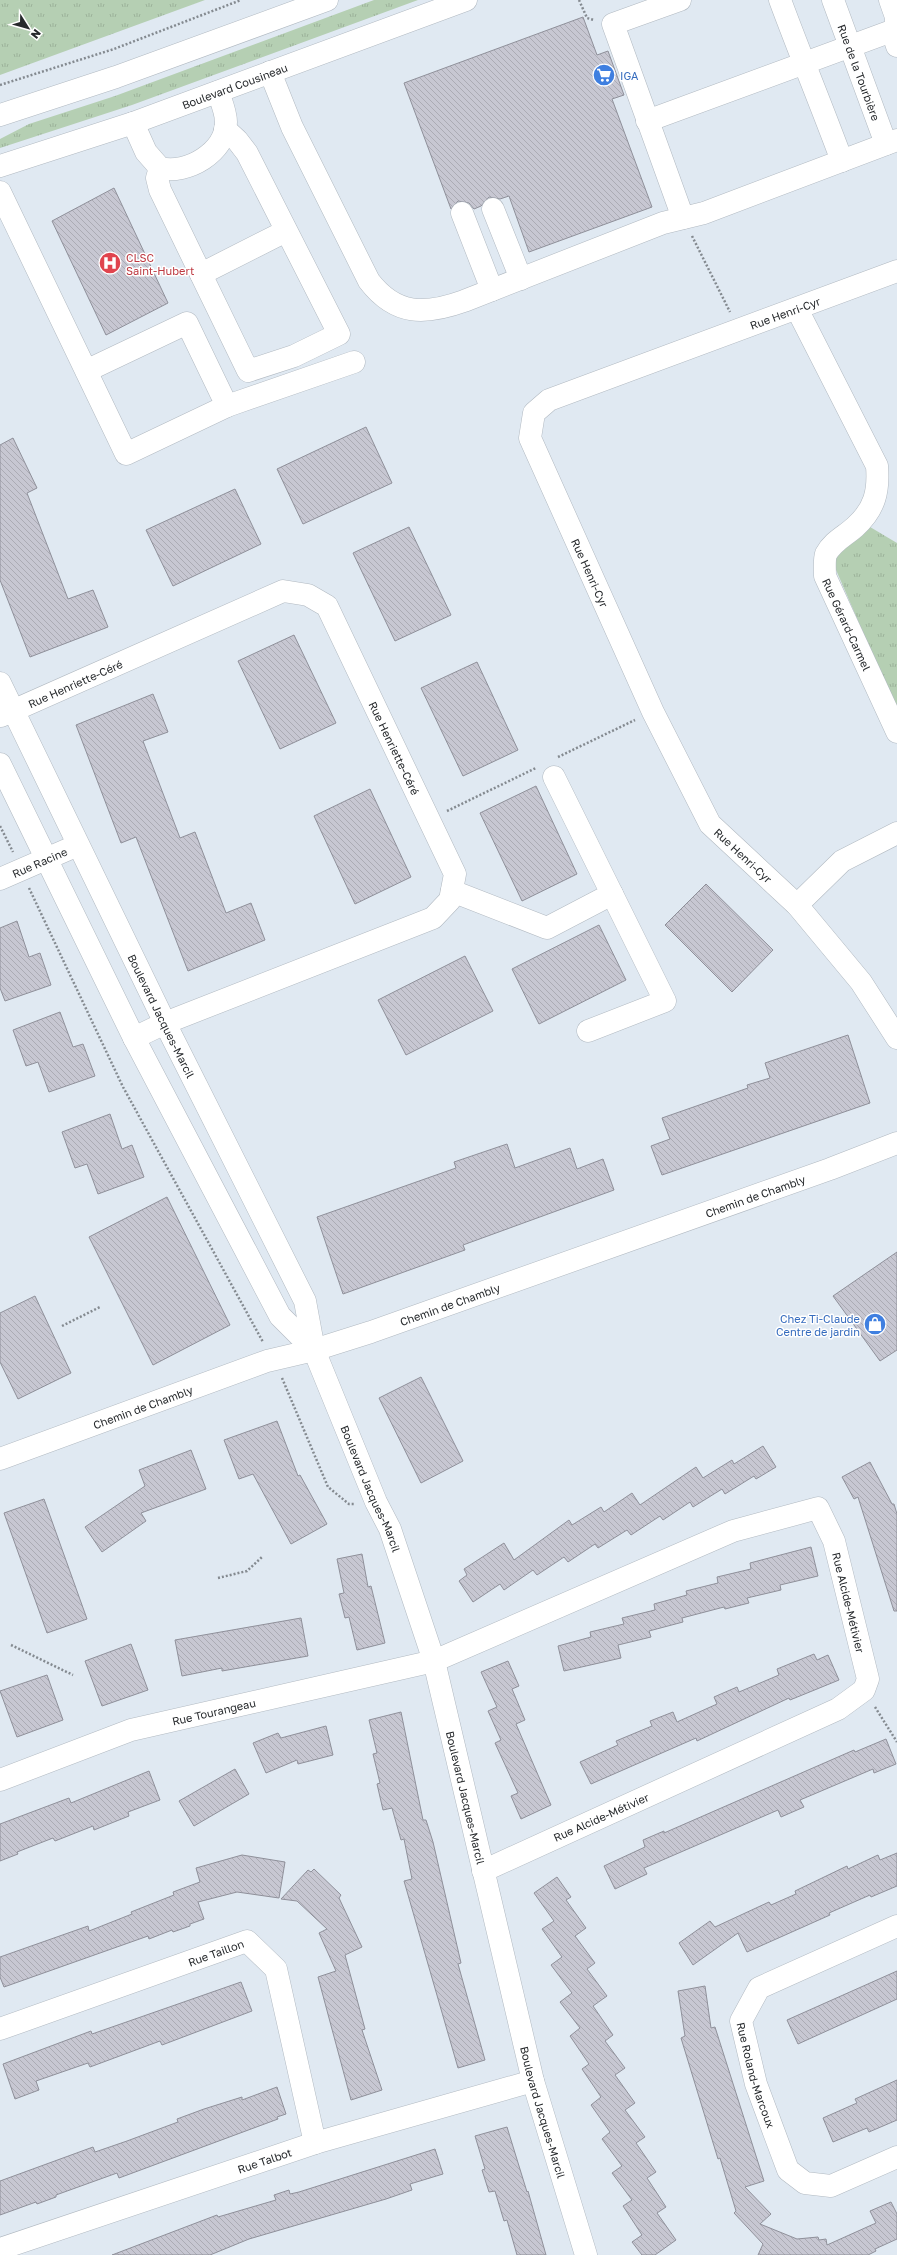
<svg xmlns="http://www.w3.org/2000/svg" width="897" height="2255" font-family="'Golos Text',sans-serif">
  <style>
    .grass { fill: url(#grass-tufts) }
    .building { fill: url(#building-back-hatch); stroke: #8f909a }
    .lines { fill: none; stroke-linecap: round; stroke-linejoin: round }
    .minor-casing { stroke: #b1b9c1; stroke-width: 23 }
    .major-casing { stroke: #b1b9c1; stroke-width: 23 }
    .path { stroke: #848a90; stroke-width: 2.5; stroke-dasharray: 2 2; stroke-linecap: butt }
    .minor { stroke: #fff; stroke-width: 22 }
    .major { stroke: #fff; stroke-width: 22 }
    .labels { text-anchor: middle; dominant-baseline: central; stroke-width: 3; stroke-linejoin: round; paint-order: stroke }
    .street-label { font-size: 11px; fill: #26292c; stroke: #fff }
    .shop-label { font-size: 11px; fill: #366cbe; stroke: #fff; text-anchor: start }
    .health-label { font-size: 11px; fill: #be3a42; stroke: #fff; text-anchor: start }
  </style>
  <defs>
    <pattern id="grass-tufts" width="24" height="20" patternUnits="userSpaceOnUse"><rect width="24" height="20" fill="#b5cfb3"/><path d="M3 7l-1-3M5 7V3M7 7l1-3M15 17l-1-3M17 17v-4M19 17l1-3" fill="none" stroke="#9cb29a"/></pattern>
    <pattern id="building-back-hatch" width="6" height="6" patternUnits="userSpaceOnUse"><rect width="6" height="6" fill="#c7c7d2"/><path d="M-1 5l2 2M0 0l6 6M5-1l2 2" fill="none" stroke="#ababb4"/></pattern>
  </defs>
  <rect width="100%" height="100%" fill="#e0e9f2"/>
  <g class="grass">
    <path d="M0 0H205L0 75Z"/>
    <path d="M374 0H418L132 105 0 148V139L29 124 115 96Z"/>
    <path d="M865 524 897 543V711L830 556Z"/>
  </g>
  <g class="building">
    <path d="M583 17 597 55 608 51 624 95 612 99 652 207 529 252 509 196 500 199 489 197 481 206 474 209 469 203 458 201 451 209 404 83Z"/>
    <path d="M114 188 168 303 106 335 52 221Z"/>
    <path d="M366 427 392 483 303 524 277 469Z"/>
    <path d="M13 438 37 488 27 493 68 599 93 590 108 627 30 657 0 580V445Z"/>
    <path d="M235 489 261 544 173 586 146 530Z"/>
    <path d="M409 527 451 615 395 641 353 553Z"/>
    <path d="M294 635 336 723 280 749 238 661Z"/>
    <path d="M477 662 518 750 463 776 421 688Z"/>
    <path d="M153 694 168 732 143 741 180 838 195 832 226 913 251 903 265 940 188 971 136 837 121 843 76 725Z"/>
    <path d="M536 786 577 874 522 901 480 813Z"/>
    <path d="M370 789 411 877 355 904 314 816Z"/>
    <path d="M706 884 773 950 732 992 665 925Z"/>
    <path d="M17 921 29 957 40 953 51 985 5 1001 0 988V928Z"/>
    <path d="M599 925 626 980 539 1024 512 969Z"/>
    <path d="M465 956 493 1011 406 1055 378 1000Z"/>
    <path d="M60 1012 73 1047 83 1044 95 1076 49 1092 38 1062 26 1066 13 1030Z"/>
    <path d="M848 1035 870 1103 662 1175 651 1146 670 1139 662 1118 748 1088 747 1085 770 1078 765 1063Z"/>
    <path d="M110 1114 122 1149 132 1145 144 1177 98 1194 87 1164 75 1168 62 1132Z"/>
    <path d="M507 1144 515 1168 570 1148 577 1169 603 1159 614 1190 463 1245 465 1250 343 1294 317 1217 456 1168 454 1162Z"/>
    <path d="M167 1197 230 1325 153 1365 89 1237Z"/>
    <path d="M897 1252V1350L880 1361 833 1296Z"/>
    <path d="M35 1296 71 1373 18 1399 0 1362V1313Z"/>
    <path d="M421 1377 463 1461 421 1483 379 1398Z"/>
    <path d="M277 1421 298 1476 300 1475 327 1524 291 1544 253 1474 239 1479 224 1440Z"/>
    <path d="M763 1446 776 1467 756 1479 754 1476 725 1494 722 1489 693 1507 690 1502 663 1520 660 1516 631 1535 627 1530 598 1548 595 1544 568 1562 564 1557 537 1575 533 1570 504 1590 500 1584 473 1602 459 1581 467 1575 464 1569 504 1543 514 1560 569 1520 572 1525 601 1507 604 1512 632 1493 640 1505 696 1467 703 1478 732 1460 734 1464Z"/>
    <path d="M191 1450 206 1489 141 1513 146 1521 102 1552 85 1527 145 1486 139 1470Z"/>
    <path d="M870 1462 892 1504H894L897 1514V1611H894L858 1497 854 1499 842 1477Z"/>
    <path d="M44 1499 87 1619 47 1633 4 1513Z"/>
    <path d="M811 1547 818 1576 780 1585 781 1590 747 1598 749 1603 725 1609 724 1607 682 1618 683 1622 649 1631 651 1637 618 1645 621 1658 564 1671 558 1646 591 1637 590 1632 624 1624 622 1618 655 1610 654 1604 687 1595 686 1591 718 1583 717 1577 751 1569 750 1563Z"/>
    <path d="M362 1554 368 1587 371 1586 385 1643 357 1650 349 1617 345 1618 339 1594 344 1593 337 1559Z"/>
    <path d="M301 1618 308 1656 222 1671V1668L182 1676 175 1640Z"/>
    <path d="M131 1644 148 1690 102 1706 85 1661Z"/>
    <path d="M814 1654 817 1660 828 1655 839 1680 790 1700 789 1698 697 1741 696 1738 591 1784 580 1762 618 1745 616 1741 652 1726 650 1721 673 1712 677 1722 717 1704 714 1697 737 1687 739 1692 779 1675 777 1669Z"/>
    <path d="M508 1661 519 1686 512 1689 525 1720 516 1724 551 1805 521 1819 511 1796 518 1793 495 1743 501 1740 488 1711 497 1707 481 1672Z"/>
    <path d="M47 1675 63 1720 17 1737 0 1691Z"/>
    <path d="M401 1712 423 1820H426L433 1842 461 1963 458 1964 485 2060 458 2068 404 1881 412 1879 404 1839 401 1840 392 1808 383 1810 377 1784 380 1783 373 1754 377 1753 369 1720Z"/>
    <path d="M326 1726 333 1755 298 1764 297 1760 266 1773 253 1743 278 1733 281 1738Z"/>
    <path d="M886 1739 896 1764 874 1773 873 1769 800 1800 804 1807 781 1817 778 1810 644 1868 647 1874 615 1889 604 1866 645 1847 643 1840 664 1831V1833L854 1750 855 1752Z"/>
    <path d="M235 1769 249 1794 194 1826 179 1801Z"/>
    <path d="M149 1771 160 1800 128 1812 129 1816 94 1830 93 1826 55 1841 53 1838 17 1852 18 1854 0 1861V1824L69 1798 71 1803Z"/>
    <path d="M897 1853V1886L871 1897 870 1895 829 1913 830 1915 747 1952 738 1933 693 1965 679 1943 710 1921 715 1927 769 1902 771 1905 796 1894 795 1891 847 1866 848 1869 878 1855 880 1860Z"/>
    <path d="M242 1855 285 1862 279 1898 237 1892 198 1902 204 1919 190 1924V1926L173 1932 172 1930 149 1939 148 1936 4 1987 0 1977V1957L88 1926 89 1931 132 1914 131 1912 174 1895 173 1892 200 1882 196 1868Z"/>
    <path d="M314 1869 341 1895 339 1898 362 1947 345 1955 365 2029 362 2030 382 2090 351 2100 318 1977 336 1971 319 1933 327 1929 297 1901 281 1899 308 1870 311 1872Z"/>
    <path d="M557 1877 571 1897 566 1900 586 1928 575 1936 595 1963 587 1969 607 1996 593 2006 613 2035 605 2041 625 2068 615 2075 635 2103 625 2110 645 2137 636 2143 656 2172 647 2178 666 2207 657 2213 676 2240 655 2255H642L632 2242 642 2235 623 2206 632 2200 612 2173 622 2166 602 2139 610 2132 591 2105 601 2097 582 2069 589 2064 570 2036 580 2028 560 2002 572 1993 551 1965 562 1957 542 1929 554 1921 534 1893Z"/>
    <path d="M897 1971V1999L798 2044 787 2020Z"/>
    <path d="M241 1982 252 2011 162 2045 160 2041 90 2067 88 2063 36 2081 39 2090 15 2099 3 2064 91 2031 92 2034Z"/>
    <path d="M705 1986 711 2028 715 2027 764 2181 745 2187 771 2214 760 2224 797 2239 818 2237 819 2240 826 2239 827 2245 876 2223 870 2211 891 2202 897 2214V2239L875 2249 876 2251 868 2255H758L763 2244 734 2213 736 2211 720 2158 718 2159 681 2038 685 2036 678 1991Z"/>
    <path d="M897 2080V2120L869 2132 867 2128 833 2142 823 2118 857 2103 855 2099Z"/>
    <path d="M277 2087 286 2114 277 2117 278 2119 119 2178 117 2173 56 2195V2197L37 2204 36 2202 0 2215V2181L93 2147 95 2152 127 2141 178 2122 177 2119 204 2109 242 2097V2100Z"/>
    <path d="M507 2127 527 2192 528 2191 546 2255H517L507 2220 504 2221 495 2191 489 2192 482 2170 485 2169 475 2136Z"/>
    <path d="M435 2149 443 2174 410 2184 412 2190 386 2199 249 2239 210 2255H112L217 2215 218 2217 276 2200 274 2195 289 2190 290 2194 299 2192Z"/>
  </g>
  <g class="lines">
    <g class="minor-casing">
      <g id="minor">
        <path d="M680 0 613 24 683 218"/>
        <path d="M780 0C800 54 822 107 842 161"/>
        <path id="s1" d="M833 0 886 144"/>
        <path d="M890 0 896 17 895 40 897 46"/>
        <path d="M270 72 292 127 369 281C396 316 425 315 464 301L663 223 704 213 897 140"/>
        <path d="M647 121 897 29"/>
        <path d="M133 123 146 152 160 168C187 175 226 152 226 122 226 112 221 101 218 92"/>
        <path d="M160 168 157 178 160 190 248 371 294 356 339 334 247 153 237 140 225 129"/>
        <path d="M0 192 126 454 227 406 187 323 86 371"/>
        <path d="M493 209 521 279"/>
        <path d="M462 213 492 290"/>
        <path id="s2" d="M897 271 549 400 534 413 530 438 653 712 710 824 797 905 861 982 897 1038"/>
        <path d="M201 274 286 231"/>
        <path id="s3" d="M797 309 877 466C879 491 875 509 855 527 845 536 833 541 826 554 824 560 825 569 825 576L897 732"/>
        <path d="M227 406 354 362"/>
        <path id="s4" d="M0 683 165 1023 305 1301 314 1350 376 1502 390 1529 434 1661 533 2081 586 2255"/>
        <path id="s5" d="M1 716 283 591 308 595 327 606 455 874 450 900 433 918 165 1023 134 1038"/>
        <path d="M0 764 134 1038 280 1316 314 1350"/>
        <path id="s6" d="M0 879 78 845"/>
        <path d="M452 891 547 928 612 894 554 777"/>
        <path d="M797 905 842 861 897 833"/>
        <path d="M588 1031 665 1001 612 894"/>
        <path id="s7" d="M0 1459 267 1361 314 1350 371 1332 830 1169 897 1143"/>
        <path id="s8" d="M0 1780 131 1730 434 1661 733 1531 818 1508 834 1541 868 1679 864 1690 838 1709 483 1871"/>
        <path id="s9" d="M897 1926 759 1988 741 2021 756 2084 788 2170 805 2183 831 2186 897 2157"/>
        <path id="s10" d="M0 2029 247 1941 276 1969 315 2143"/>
        <path id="s11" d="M0 2249 315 2143 533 2081"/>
      </g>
    </g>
    <g class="major-casing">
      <g id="major">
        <path d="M0 115 116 77 327 0"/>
        <path id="s12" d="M0 166 133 123 466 0"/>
      </g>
    </g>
    <g class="path">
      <path d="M579 0 587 18 594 20"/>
      <path d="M0 85 114 49 241 0"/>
      <path d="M692 236 730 312"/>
      <path d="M558 757 635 720"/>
      <path d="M447 811 536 768"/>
      <path d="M0 826 13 852"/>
      <path d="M29 888 123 1087 263 1342"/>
      <path d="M62 1326 100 1307"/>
      <path d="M282 1378 328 1487 349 1504H354"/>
      <path d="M218 1578 247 1571 262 1557"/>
      <path d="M11 1645 73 1675"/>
      <path d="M875 1707 897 1742"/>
    </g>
    <use href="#minor" class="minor"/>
    <use href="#major" class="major"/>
  </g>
  <defs>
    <g id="supermarket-disc" transform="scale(1.15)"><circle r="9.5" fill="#3f7fe0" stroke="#fff"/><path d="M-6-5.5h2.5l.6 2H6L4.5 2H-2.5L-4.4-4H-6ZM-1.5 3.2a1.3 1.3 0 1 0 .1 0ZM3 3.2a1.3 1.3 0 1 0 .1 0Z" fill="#fff"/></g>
    <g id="hospital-disc" transform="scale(1.15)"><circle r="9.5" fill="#e0444e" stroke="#fff"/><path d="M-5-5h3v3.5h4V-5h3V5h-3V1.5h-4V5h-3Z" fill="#fff"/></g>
    <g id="shop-disc" transform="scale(1.15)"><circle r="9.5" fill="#3f7fe0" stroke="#fff"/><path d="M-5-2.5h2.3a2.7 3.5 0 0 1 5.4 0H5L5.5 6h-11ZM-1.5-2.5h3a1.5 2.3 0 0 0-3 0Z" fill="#fff"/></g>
  </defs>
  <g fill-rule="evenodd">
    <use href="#supermarket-disc" x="604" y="75"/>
    <use href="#hospital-disc" x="110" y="263"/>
    <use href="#shop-disc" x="875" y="1324"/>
  </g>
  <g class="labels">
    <g class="street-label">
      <text stroke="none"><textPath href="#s1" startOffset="77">Rue de la Tourbière</textPath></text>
      <text stroke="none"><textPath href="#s12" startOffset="248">Boulevard Cousineau</textPath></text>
      <text transform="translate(785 313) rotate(-20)">Rue Henri-Cyr</text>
      <text stroke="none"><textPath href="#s2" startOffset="564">Rue Henri-Cyr</textPath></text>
      <text stroke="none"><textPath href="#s3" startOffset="359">Rue Gérard-Carmel</textPath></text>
      <text stroke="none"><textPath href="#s5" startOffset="81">Rue Henriette-Céré</textPath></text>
      <text stroke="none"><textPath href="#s5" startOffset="513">Rue Henriette-Céré</textPath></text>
      <text stroke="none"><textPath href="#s2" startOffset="888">Rue Henri-Cyr</textPath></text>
      <text stroke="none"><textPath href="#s6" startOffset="43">Rue Racine</textPath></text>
      <text stroke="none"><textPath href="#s4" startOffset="370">Boulevard Jacques-Marcil</textPath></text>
      <text stroke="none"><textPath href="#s7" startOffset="800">Chemin de Chambly</textPath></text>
      <text stroke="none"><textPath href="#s7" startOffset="476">Chemin de Chambly</textPath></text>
      <text stroke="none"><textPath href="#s7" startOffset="152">Chemin de Chambly</textPath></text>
      <text stroke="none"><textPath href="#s4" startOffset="889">Boulevard Jacques-Marcil</textPath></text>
      <text stroke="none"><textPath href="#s8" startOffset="965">Rue Alcide-Métivier</textPath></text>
      <text stroke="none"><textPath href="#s8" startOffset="225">Rue Tourangeau</textPath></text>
      <text stroke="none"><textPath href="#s4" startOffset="1213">Boulevard Jacques-Marcil</textPath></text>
      <text transform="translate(601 1817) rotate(-24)">Rue Alcide-Métivier</text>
      <text stroke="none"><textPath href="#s10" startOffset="229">Rue Taillon</textPath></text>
      <text stroke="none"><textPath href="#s9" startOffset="245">Rue Roland-Marcoux</textPath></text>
      <text stroke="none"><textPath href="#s4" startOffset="1537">Boulevard Jacques-Marcil</textPath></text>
      <text stroke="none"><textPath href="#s11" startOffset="279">Rue Talbot</textPath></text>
    </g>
    <g class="shop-label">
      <text x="620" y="75">IGA</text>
      <text x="860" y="1318" text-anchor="end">Chez Ti-Claude<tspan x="860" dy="13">Centre de jardin</tspan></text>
    </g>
    <g class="health-label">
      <text x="126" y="257">CLSC<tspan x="126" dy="13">Saint-Hubert</tspan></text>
    </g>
  </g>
  <g transform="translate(28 28) rotate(127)" stroke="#ffffff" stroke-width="3" paint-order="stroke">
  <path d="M0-3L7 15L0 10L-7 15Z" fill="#26292c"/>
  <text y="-6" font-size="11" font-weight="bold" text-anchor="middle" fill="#26292c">N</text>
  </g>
</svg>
